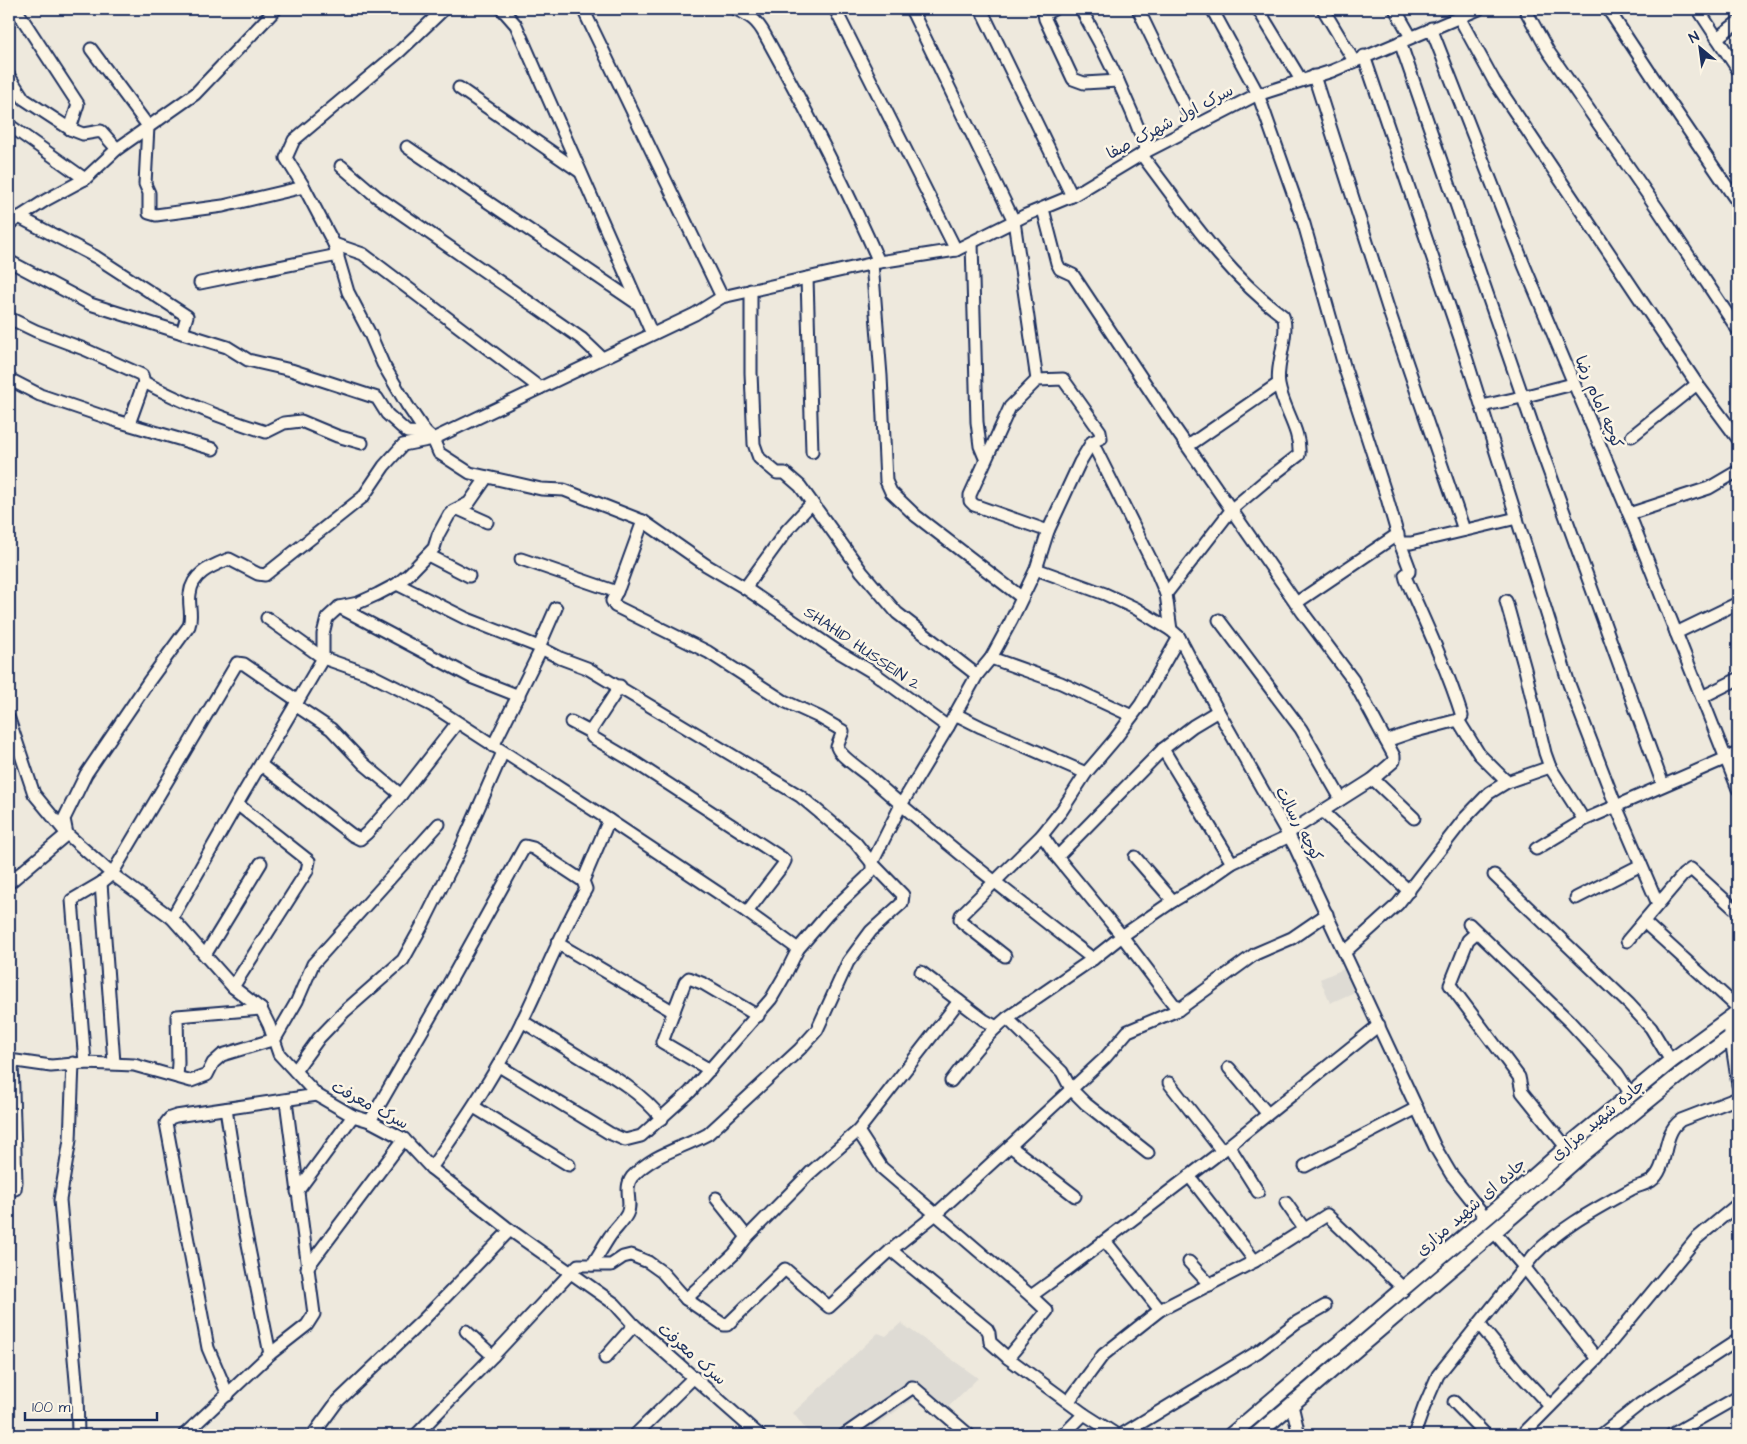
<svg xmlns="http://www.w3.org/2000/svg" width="1747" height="1444" font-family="'Architects Daughter','Playpen Sans Arabic',sans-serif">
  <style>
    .built { fill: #dedbd4 }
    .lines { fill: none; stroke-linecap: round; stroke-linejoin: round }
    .minor-casing { stroke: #1b2f5e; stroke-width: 15 }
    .major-casing { stroke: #1b2f5e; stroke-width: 18 }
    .minor { stroke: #fcf5e5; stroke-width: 11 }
    .major { stroke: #fcf5e5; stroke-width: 14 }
    .labels { text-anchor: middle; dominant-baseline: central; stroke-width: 5; stroke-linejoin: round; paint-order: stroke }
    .street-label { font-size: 16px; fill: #1b2f5e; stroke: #fcf5e5 }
  </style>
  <rect width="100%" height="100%" fill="#eee9dd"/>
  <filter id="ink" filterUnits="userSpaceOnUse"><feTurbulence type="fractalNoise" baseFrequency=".02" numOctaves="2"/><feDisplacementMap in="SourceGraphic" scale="10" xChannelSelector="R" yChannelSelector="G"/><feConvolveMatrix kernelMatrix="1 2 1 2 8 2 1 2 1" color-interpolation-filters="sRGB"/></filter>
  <g filter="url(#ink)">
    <g class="built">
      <path d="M1346 968 1357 991 1330 1003 1320 979Z"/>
      <path d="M901 1323 978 1378 939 1416 917 1396 863 1435H810L793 1413 878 1333 886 1336Z"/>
    </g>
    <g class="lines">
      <g class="minor-casing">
        <g id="minor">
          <path d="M16 9 78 104 70 129"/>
          <path d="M502 9 516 25 652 334"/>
          <path d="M583 9 722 297"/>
          <path d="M736 9C750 16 757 20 765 35 806 109 845 184 879 262"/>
          <path d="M835 9 956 250"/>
          <path d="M981 9 1072 196"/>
          <path d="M1054 9 1044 14 1045 19 1073 79 1084 83 1118 81"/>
          <path d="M1081 9C1107 54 1129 102 1147 151"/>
          <path d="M1138 9 1194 125"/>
          <path d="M1212 9 1258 94 1304 224 1345 369 1387 498 1400 543H1411L1517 518"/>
          <path d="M1258 9 1301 80"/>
          <path d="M1323 9 1354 61"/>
          <path d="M1395 9 1411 37"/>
          <path d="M1525 9 1548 51 1657 208 1738 330"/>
          <path d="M1608 9 1668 100 1738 203"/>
          <path d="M1698 9 1738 70"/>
          <path d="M1459 17 1494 81 1697 384 1738 439"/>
          <path d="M1431 28 1524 265 1629 514 1738 789"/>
          <path d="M1717 38 1738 22"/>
          <path d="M1400 42 1536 435 1663 785"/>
          <path d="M91 49 148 126 145 184 149 193V213L156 215 223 206 304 187"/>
          <path d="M1364 56 1461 341 1569 684 1616 806 1658 904"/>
          <path d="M9 76 24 99 70 129 83 134 101 131 117 149"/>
          <path d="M1314 76 1389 311 1464 530"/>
          <path d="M459 88 579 171"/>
          <path d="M9 125 85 179"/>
          <path d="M407 147 638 304"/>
          <path d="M1141 154C1184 210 1225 273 1283 316 1290 333 1275 366 1279 385 1283 409 1301 430 1299 455L1264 482 1232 509 1166 594"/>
          <path d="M341 166 376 196 582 339 602 358"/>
          <path d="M1043 209 1057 263 1060 269 1073 275 1174 427 1303 613 1353 680 1394 756V761L1373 779 1288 833"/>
          <path d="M19 217 96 257 187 316 182 333"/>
          <path d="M9 224 46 200 85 179 117 149 195 94 276 9"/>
          <path d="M972 243 977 422 980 446 985 458"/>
          <path d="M334 244 363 254 540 388"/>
          <path d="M9 261 90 304 227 347 248 360 291 370 377 398 387 414 407 432 426 433 433 439 439 453 470 473 541 489 564 490 643 521 706 565 745 588 837 651 874 673 948 727 977 675 991 658 1011 621 1036 569 1048 531 1080 462 1092 442 1101 438 1100 431 1063 379 1037 380 1014 221 911 9"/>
          <path d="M872 263 881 376 886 481 891 492 916 516 1021 597"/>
          <path d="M807 278 812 452"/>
          <path d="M200 283 338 255"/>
          <path d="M751 290V373L754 444 759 458 777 473H785L800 486 862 572 897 613 977 675"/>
          <path d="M9 318 36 331 84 349 142 375 144 382C183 403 224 419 266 432L284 423 301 421 337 436 362 443"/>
          <path d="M9 379 40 395 117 421 213 449"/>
          <path d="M1037 380 1010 407 970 495V501L974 505 1048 531"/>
          <path d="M1482 406 1522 397 1573 384"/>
          <path d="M129 424 144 382"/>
          <path d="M426 433 407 405 383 364 370 334 348 292 334 244 304 187 286 158 294 140 400 51 444 9"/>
          <path d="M1632 436 1697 384"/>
          <path d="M1092 442 1155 568 1166 594 1171 630 1179 637 1218 711 1295 847 1435 1147 1451 1174 1486 1218"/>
          <path d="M1188 446 1278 384"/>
          <path d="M458 509 487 522"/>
          <path d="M1629 514 1709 488 1738 471"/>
          <path d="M643 521 619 587 612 601 615 606 708 652 784 701 819 717 843 731 837 747C841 758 864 771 873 780 944 843 1019 901 1093 959"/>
          <path d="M1400 543 1409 567V572L1405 575 1406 579C1426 624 1447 669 1462 716L1458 720"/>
          <path d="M428 555 469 576"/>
          <path d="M521 559 617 592"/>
          <path d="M1036 569 1105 594 1135 608 1171 630"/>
          <path d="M397 584 465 618 539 647 560 658 587 668 800 796 855 842 872 863 903 895 902 903 871 931 848 962 817 1030 800 1049 708 1134C681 1149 654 1153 632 1177 623 1189 633 1203 627 1214 623 1222 615 1229 610 1236 604 1245 598 1256 592 1265H578L493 1356 416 1435"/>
          <path d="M745 588 787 530 812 503"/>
          <path d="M1506 601 1525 669 1545 753 1550 767 1584 820"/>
          <path d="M1296 603 1398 534"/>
          <path d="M339 607 473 678 519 696"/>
          <path d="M267 618 323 658 369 674 431 705 609 820 747 912 798 949"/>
          <path d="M1219 620 1301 729 1341 799"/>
          <path d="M1676 633 1738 603"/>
          <path d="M539 647 556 608"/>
          <path d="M991 658 1061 683 1132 716"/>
          <path d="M620 686 590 732 592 737 636 763 782 858 785 861 783 865 747 912"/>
          <path d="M1702 697 1738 679"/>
          <path d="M295 705 331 729 364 764 401 795"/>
          <path d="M955 714 981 727 1086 773"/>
          <path d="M9 719 34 794 67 834 112 874 172 918 233 987 261 1009 269 1025 279 1054 317 1095 353 1116 370 1121 404 1139 431 1168 510 1230 615 1304 634 1325 759 1435"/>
          <path d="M1458 720 1479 754 1507 782"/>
          <path d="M571 722 590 732"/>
          <path d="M1386 741 1412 732 1458 720"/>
          <path d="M493 746 541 649"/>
          <path d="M1163 749 1232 863"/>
          <path d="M261 765 352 835 360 839 367 833 401 795 457 723"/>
          <path d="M1373 779 1414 818"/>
          <path d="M1322 811 1409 891"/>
          <path d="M1042 835 1057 857 1122 936 1178 1010"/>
          <path d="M1536 849 1584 820 1738 753"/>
          <path d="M1057 857 1163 749 1193 726 1218 711"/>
          <path d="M1135 857 1173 901"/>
          <path d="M1494 875 1629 1004 1651 1028 1671 1061"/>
          <path d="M583 881 609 820"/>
          <path d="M9 883 67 834 64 819 86 774 149 681 189 626C193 615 188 605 190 594 192 573 212 566 229 559L258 574 265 575 363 497 384 466 403 445 433 439 695 314 722 297 879 262 956 250 1026 215 1072 196 1147 151 1254 96 1332 71 1479 9"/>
          <path d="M101 883 114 1063"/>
          <path d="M1576 898 1641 865"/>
          <path d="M172 918 237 804 323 658V634L327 618 339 607 358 603 378 594 397 584 409 574 434 548 438 535 449 515 453 511 469 503 487 477"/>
          <path d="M1644 922 1738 1008"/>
          <path d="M1469 924 1570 1022 1617 1073 1630 1093"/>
          <path d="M1477 932 1468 940 1450 985 1519 1077 1522 1092 1566 1147"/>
          <path d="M1627 941 1683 875 1691 869 1738 912"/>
          <path d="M557 943 674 1012"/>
          <path d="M1345 952 1398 904 1464 819 1489 793 1507 782 1550 767"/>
          <path d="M205 955 261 863"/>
          <path d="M1005 956 962 922 960 919 961 915 1042 835 1062 810 1086 773 1115 739 1141 704 1179 637"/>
          <path d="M921 972 984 1020 997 1027"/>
          <path d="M233 987 307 871 309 861 237 804"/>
          <path d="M1007 1018 1062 1072 1071 1089 1086 1104 1148 1153"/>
          <path d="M1728 1019 1738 1085"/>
          <path d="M522 1021C543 1034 564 1047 585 1060 613 1076 642 1093 662 1119"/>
          <path d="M9 1060 51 1066 85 1063 134 1065 191 1081 207 1075 213 1063 222 1055 275 1039 297 1001 313 964 439 824"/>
          <path d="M73 1063 70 1140 60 1200 77 1392 78 1435"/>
          <path d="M85 1063 72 900 101 883 112 874 237 663 244 664 298 701"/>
          <path d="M499 1066 609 1133 625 1140 641 1136 690 1092 771 999 785 975 798 949 828 914 867 877 872 870V863L901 805 948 727"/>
          <path d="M1229 1068 1267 1113"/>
          <path d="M710 1070 662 1042 685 982 689 978 704 984 758 1016"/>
          <path d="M295 1071 319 1038 345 1011 403 960 423 924 460 850 503 752"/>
          <path d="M177 1077 178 1063 177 1016 261 1009"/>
          <path d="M951 1081C968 1059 985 1036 1007 1018L1093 959 1122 936 1173 901 1202 884 1232 863 1290 836"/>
          <path d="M1169 1083 1222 1151"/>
          <path d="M474 1107 569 1165"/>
          <path d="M226 1109 243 1219 270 1354"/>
          <path d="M370 1121 437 1005 525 846 533 848 583 881 586 889C563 928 547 969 528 1009 501 1066 467 1117 431 1168"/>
          <path d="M858 1131 882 1168 1031 1296 1047 1311 1008 1358"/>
          <path d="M1010 1146 1075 1196"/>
          <path d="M1229 1146 1258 1192"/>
          <path d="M1305 1166 1417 1108"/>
          <path d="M1189 1176 1255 1261"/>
          <path d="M9 1191 15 1189 16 1182 12 1061"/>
          <path d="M297 1192 353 1116"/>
          <path d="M716 1198 747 1237"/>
          <path d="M1286 1203 1305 1230"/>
          <path d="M1494 1232 1525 1268 1597 1359"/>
          <path d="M1105 1241 1160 1310"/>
          <path d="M891 1250 987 1329 989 1333 990 1342 1008 1358 1084 1414 1117 1435"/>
          <path d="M1189 1262 1210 1285"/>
          <path d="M592 1265H611L623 1257 631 1255 648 1262 662 1272 686 1299 724 1325H727L785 1269 829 1307 891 1250 936 1214 1010 1146 1105 1058 1128 1031 1178 1010 1255 954 1292 938 1327 914"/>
          <path d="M307 1268 404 1139"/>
          <path d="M1031 1296 1060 1275 1222 1151 1379 1025"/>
          <path d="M686 1299 734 1254 747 1237 810 1173 858 1131 959 1001"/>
          <path d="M1479 1324 1520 1374 1550 1406"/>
          <path d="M466 1331 493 1356"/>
          <path d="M605 1358 634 1325"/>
          <path d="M228 1395 208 1348 166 1123 170 1118 176 1116 317 1095"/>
          <path d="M1069 1401 1103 1355 1160 1310 1255 1261 1327 1215 1403 1288"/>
          <path d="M1454 1402 1486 1435"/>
          <path d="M1292 1405 1299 1435"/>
          <path d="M315 1432 337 1402 423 1320 510 1230"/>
          <path d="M184 1435 270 1354 307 1325 314 1314 286 1101"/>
          <path d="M635 1435 694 1377"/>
          <path d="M844 1435 909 1390 911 1387H913L969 1435"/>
          <path d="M1063 1435 1084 1414"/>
          <path d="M1121 1435 1259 1351 1297 1322 1325 1306"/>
          <path d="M1414 1435 1424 1407 1438 1375 1534 1255C1561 1227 1596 1209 1630 1190 1636 1186 1645 1185 1651 1181 1670 1167 1660 1135 1681 1120L1738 1098"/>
          <path d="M1522 1435 1597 1359 1696 1239 1738 1204"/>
          <path d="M1601 1435 1640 1404 1738 1340"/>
          <path d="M1671 1435 1738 1397"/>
        </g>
      </g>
      <g class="major-casing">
        <g id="major">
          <path d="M1231 1435 1513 1195 1574 1141 1671 1061 1738 1012"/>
          <path d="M1256 1435 1523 1207 1584 1153 1681 1074 1738 1032"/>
        </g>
      </g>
      <use href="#minor" class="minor"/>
      <use href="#major" class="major"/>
    </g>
  </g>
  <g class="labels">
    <g class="street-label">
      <text transform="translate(1170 122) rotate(-28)">سرک اول شهرک صفا</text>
      <text transform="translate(1599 402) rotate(67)">کوچه امام رضا</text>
      <text transform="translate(862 648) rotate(34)">SHAHID HUSSEIN 2</text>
      <text transform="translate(1299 824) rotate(62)">کوچه رسالت</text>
      <text transform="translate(370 1105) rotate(28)">سرک معرفت</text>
      <text transform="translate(1598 1120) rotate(-40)">جاده شهید مزاری</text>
      <text transform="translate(1471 1207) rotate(-41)">جاده ای شهید مزاری</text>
      <text transform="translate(692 1354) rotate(41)">سرک معرفت</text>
    </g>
  </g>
  <rect width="1747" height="1444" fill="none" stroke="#fcf5e5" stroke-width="30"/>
  <rect x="15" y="15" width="1717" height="1414" fill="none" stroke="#1b2f5e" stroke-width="2" filter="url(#ink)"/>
  <g transform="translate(1700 48) rotate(331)" stroke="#fcf5e5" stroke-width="4" paint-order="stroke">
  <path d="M0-4L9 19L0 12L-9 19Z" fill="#1b2f5e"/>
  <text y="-8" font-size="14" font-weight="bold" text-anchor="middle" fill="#1b2f5e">N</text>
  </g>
  <path d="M25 1412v8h132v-8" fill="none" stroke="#1b2f5e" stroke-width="2.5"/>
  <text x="32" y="1412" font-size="15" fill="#1b2f5e" stroke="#fcf5e5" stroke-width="4" paint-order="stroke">100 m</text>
</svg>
